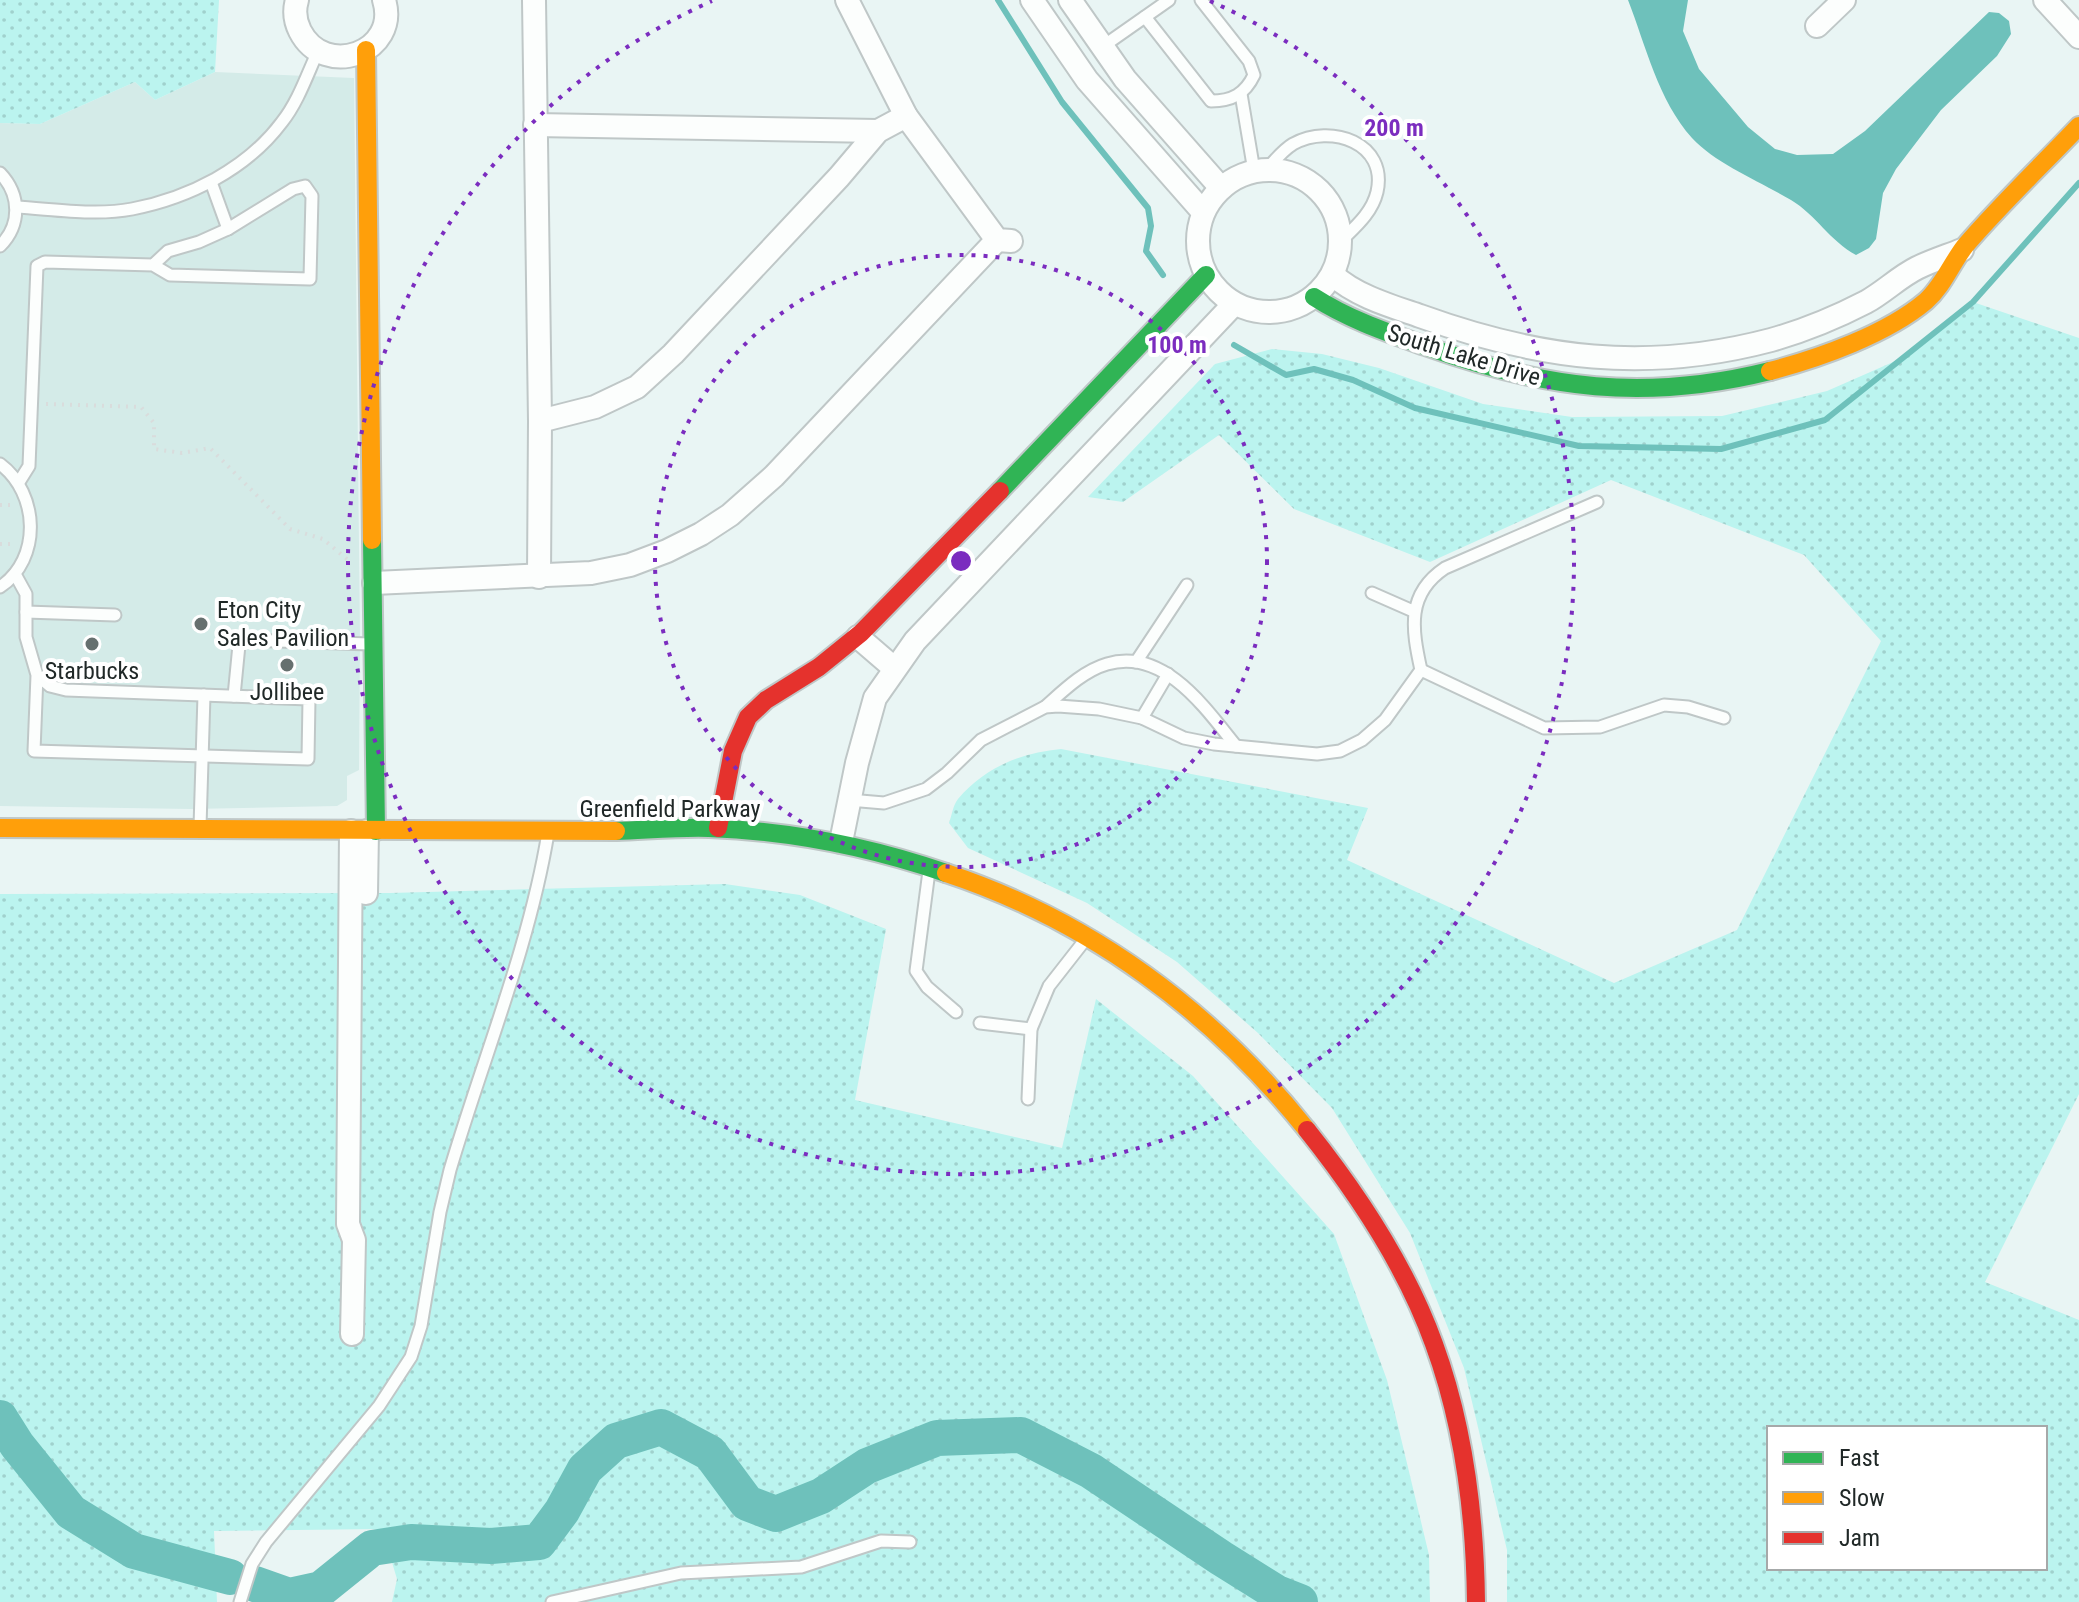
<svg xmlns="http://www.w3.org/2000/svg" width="2079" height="1602" font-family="'Roboto Condensed',sans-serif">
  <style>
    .built { fill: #d4ebe8 }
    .grass { fill: url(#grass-dots); fill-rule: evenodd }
    .water { fill: #6ec1bb }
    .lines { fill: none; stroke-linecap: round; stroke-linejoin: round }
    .stream { stroke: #6ec1bb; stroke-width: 6 }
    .river { stroke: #6ec1bb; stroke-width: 36 }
    .lane-casing { stroke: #bfc7c7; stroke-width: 15 }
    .street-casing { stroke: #bfc7c7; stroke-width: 26 }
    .fast-casing { stroke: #bfc7c7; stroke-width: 22 }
    .slow-casing { stroke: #bfc7c7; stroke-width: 22 }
    .jam-casing { stroke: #bfc7c7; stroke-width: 22 }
    .path { stroke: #d9dcdc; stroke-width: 4; stroke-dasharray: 2 6; stroke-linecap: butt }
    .lane { stroke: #fcfefd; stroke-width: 11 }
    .street { stroke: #fcfefd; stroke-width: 22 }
    .fast { stroke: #30b455; stroke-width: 18 }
    .slow { stroke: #ff9f0a; stroke-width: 18 }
    .jam { stroke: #e5322d; stroke-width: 18 }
    .ring { fill: none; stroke: #7b2cbf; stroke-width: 4; stroke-dasharray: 4 8 }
    .poi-dot { fill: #66706f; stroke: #fff; stroke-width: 3 }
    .labels { text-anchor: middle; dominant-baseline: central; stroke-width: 8; stroke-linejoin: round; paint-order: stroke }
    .street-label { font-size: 24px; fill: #202827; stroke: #fff }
    .poi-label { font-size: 24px; fill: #202827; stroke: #fff }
    .centre { fill: #7b2cbf; stroke: #fff; stroke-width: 4 }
    .ring-label { font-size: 24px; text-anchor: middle; font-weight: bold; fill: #7b2cbf; stroke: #fff; stroke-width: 8; stroke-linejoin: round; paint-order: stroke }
  </style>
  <defs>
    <pattern id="grass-dots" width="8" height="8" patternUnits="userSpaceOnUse" patternTransform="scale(2)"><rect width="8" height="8" fill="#bbf4ef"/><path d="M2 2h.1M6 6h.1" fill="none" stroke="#a0d1cd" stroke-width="1.8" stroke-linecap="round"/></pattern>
  </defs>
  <rect width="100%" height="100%" fill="#e9f5f4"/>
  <path class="built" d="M215 72 354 78 360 638 359 770 347 776V800L337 806 190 809 0 806V123L40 124 135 82 155 100Z"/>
  <g class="grass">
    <path d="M0 0H219L215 72 155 100 135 82 40 124 0 123Z"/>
    <path d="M1973 302 2079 338V1094L1985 1282 2079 1320V1602H1507V1550L1464 1368 1410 1233 1332 1108 1258 1033 1177 962 1087 903 968 848 949 823C952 815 953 805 958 799 985 767 1021 753 1061 749L1368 808 1347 860 1614 983 1737 930 1881 641 1804 555 1611 480 1430 562 1294 509 1219 435 1123 502 1088 497 1215 364 1272 349 1322 354 1379 368 1483 404 1572 417 1722 416 1827 391 1909 355ZM1769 1428H2045V1568H1769Z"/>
    <path d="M725 884 800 895 886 929 855 1100 1062 1148 1096 999 1193 1076 1334 1234 1387 1380 1429 1555 1430 1602H392L397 1579 382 1529 214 1531 217 1602H0V894L390 893Z"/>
  </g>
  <path class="water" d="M1628 0H1688L1683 31 1699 69 1748 127 1775 149 1797 155 1833 154 1865 131 1989 12 1999 13 2009 21 2011 34 1997 56 1941 110 1896 169 1883 193 1876 239 1869 248 1856 255C1830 241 1816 215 1791 200 1761 182 1716 164 1692 138 1658 100 1646 46 1628 0Z"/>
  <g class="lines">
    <g class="stream">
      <path d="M998 0 1062 102 1148 208 1151 226 1146 251 1163 275"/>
      <path d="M1234 345 1286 375 1314 369 1353 380 1415 408 1579 446 1721 449 1825 420 1973 302 2079 183"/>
    </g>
    <g class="river">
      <path d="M0 1418 17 1445 71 1512 134 1551 230 1577"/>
      <path d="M255 1584 289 1596 321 1589 372 1548 411 1542 491 1546 539 1542 562 1511 585 1469 616 1441 661 1427 710 1453 747 1503 776 1514 821 1496 867 1466 937 1438 1021 1435 1091 1471 1221 1558 1277 1593 1300 1602"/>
    </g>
    <g class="lane-casing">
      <g id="lane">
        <path d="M1145 17 1211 101C1232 101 1245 94 1254 75L1249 61 1201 0"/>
        <path d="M1102 47 1169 0"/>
        <path d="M1241 94 1254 171"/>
        <path d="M1267 169C1275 160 1283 150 1293 144 1331 123 1388 143 1377 192 1372 213 1355 227 1341 241"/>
        <path d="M0 173C21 195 21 225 0 246"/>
        <path d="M211 182 228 229"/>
        <path d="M16 207C53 209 95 216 132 209 189 198 247 169 282 122 298 102 307 75 318 51"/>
        <path d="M0 464C39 493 42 559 0 587"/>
        <path d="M19 482 29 466 37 266 45 262 153 265 170 275 310 279 312 196 305 186 293 189 228 229 199 242 168 251 153 265"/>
        <path d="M15 574 26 594V637L37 675 34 751 308 759 309 699 66 690 50 686 37 675"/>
        <path d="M1372 593 1413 611"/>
        <path d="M26 612 115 615"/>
        <path d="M1136 662 1187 585"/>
        <path d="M1421 670 1544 728 1600 727 1664 705 1688 707 1724 718"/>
        <path d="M234 696 239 645 243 640 370 644"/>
        <path d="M1045 707C1063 691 1083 671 1107 664 1164 647 1206 709 1236 746"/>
        <path d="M1142 718 1168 674"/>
        <path d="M849 800 884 803 926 789 947 773 981 740 1045 707 1058 706 1099 709 1142 718 1184 738 1214 744 1317 754 1340 751 1362 740 1385 720 1421 670C1412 629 1406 594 1445 568L1597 502"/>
        <path d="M200 827 204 695"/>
        <path d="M929 871 916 971 927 987 956 1012"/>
        <path d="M980 1023 1031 1029"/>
        <path d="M1028 1099 1031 1029 1049 986 1085 940"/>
        <path d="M240 1602 252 1564 266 1542 379 1406 411 1357 421 1326 440 1212 450 1170C483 1058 529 948 548 833"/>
        <path d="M552 1602 681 1573 801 1567 881 1541 910 1542"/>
      </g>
    </g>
    <g class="street-casing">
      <g id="street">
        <path d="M297 0C294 10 295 21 300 31 325 80 400 52 384 0"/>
        <path d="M534 0 540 421 539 577"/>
        <path d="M847 0 906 116 997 240 1011 241"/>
        <path d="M1032 0 1087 80 1203 212"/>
        <path d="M1070 0 1125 79 1221 188"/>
        <path d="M2045 0 2079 37"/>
        <path d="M1817 26 1844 0"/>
        <path d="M535 125 878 131"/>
        <circle cx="1269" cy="241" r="71"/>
        <path d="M1333 275C1356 296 1391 306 1420 316 1539 359 1646 373 1771 340 1803 331 1837 317 1866 302 1884 292 1899 277 1917 268 1931 261 1947 256 1962 250"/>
        <path d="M540 421 595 407 637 387 673 354 839 177 878 131 906 116"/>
        <path d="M374 583 591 573 630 565 667 551 701 534 730 515 774 476 997 240"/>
        <path d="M858 637 894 668"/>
        <path d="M351 831 348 1224 354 1240 352 1334"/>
        <path d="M841 842 857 763 875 698 915 641 1234 304"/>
        <path d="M366 893 367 831"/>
      </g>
    </g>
    <g class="fast-casing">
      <g id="fast">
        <path d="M1314 297C1348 319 1386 332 1425 346 1545 389 1645 402 1770 371"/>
        <path d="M1000 491 1206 275"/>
        <path d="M372 540 376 831"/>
        <path d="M616 831C647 830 678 827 709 828 789 831 870 847 946 873"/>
      </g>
    </g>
    <g class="slow-casing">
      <g id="slow">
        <path d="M366 50 372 540"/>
        <path d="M1770 371C1820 358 1887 334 1926 301 1943 286 1951 264 1965 246 2001 204 2041 166 2079 126"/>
        <path d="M0 828 616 831"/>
        <path d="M946 873C1091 921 1212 1011 1307 1130"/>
      </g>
    </g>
    <g class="jam-casing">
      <g id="jam">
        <path d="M718 828 733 751 748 717 766 700 819 667 861 633 1000 491"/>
        <path d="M1307 1130C1358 1194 1406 1266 1434 1344 1464 1426 1475 1516 1476 1602"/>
      </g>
    </g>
    <g class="path">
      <path d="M46 404 141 407 154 423V449L182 453 210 448 290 529 323 539 348 560"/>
      <path d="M0 505H14"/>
      <path d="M0 544H14"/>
    </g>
    <use href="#lane" class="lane"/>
    <use href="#street" class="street"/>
    <use href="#fast" class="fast"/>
    <use href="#slow" class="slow"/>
    <use href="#jam" class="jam"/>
  </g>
  <g class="ring">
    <circle cx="961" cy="561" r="306"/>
    <path d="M1210 1A613 613 0 1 1 712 1"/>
  </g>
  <g class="poi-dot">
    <circle cx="201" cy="624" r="8"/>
    <circle cx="92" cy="644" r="8"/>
    <circle cx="287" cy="665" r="8"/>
  </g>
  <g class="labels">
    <g class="street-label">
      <text transform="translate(1464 355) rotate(17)">South Lake Drive</text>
      <text x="670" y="809">Greenfield Parkway</text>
    </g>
    <g class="poi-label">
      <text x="217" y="610" text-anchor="start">Eton City<tspan x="217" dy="28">Sales Pavilion</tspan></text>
      <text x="92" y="671">Starbucks</text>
      <text x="287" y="692">Jollibee</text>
    </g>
  </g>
  <circle cx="961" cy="561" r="12" class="centre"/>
  <g class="ring-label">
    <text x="1394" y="136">200 m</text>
    <text x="1177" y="353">100 m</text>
  </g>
  <rect x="1767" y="1426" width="280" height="144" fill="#ffffff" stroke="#a6a9a9" stroke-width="2"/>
  <rect x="1783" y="1452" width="40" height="12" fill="#30b455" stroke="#a6a9a9" stroke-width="2"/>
  <text x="1839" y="1466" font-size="24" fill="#202827">Fast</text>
  <rect x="1783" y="1492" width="40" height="12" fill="#ff9f0a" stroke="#a6a9a9" stroke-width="2"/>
  <text x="1839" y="1506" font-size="24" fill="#202827">Slow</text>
  <rect x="1783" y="1532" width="40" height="12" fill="#e5322d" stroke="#a6a9a9" stroke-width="2"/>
  <text x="1839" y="1546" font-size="24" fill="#202827">Jam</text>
</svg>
